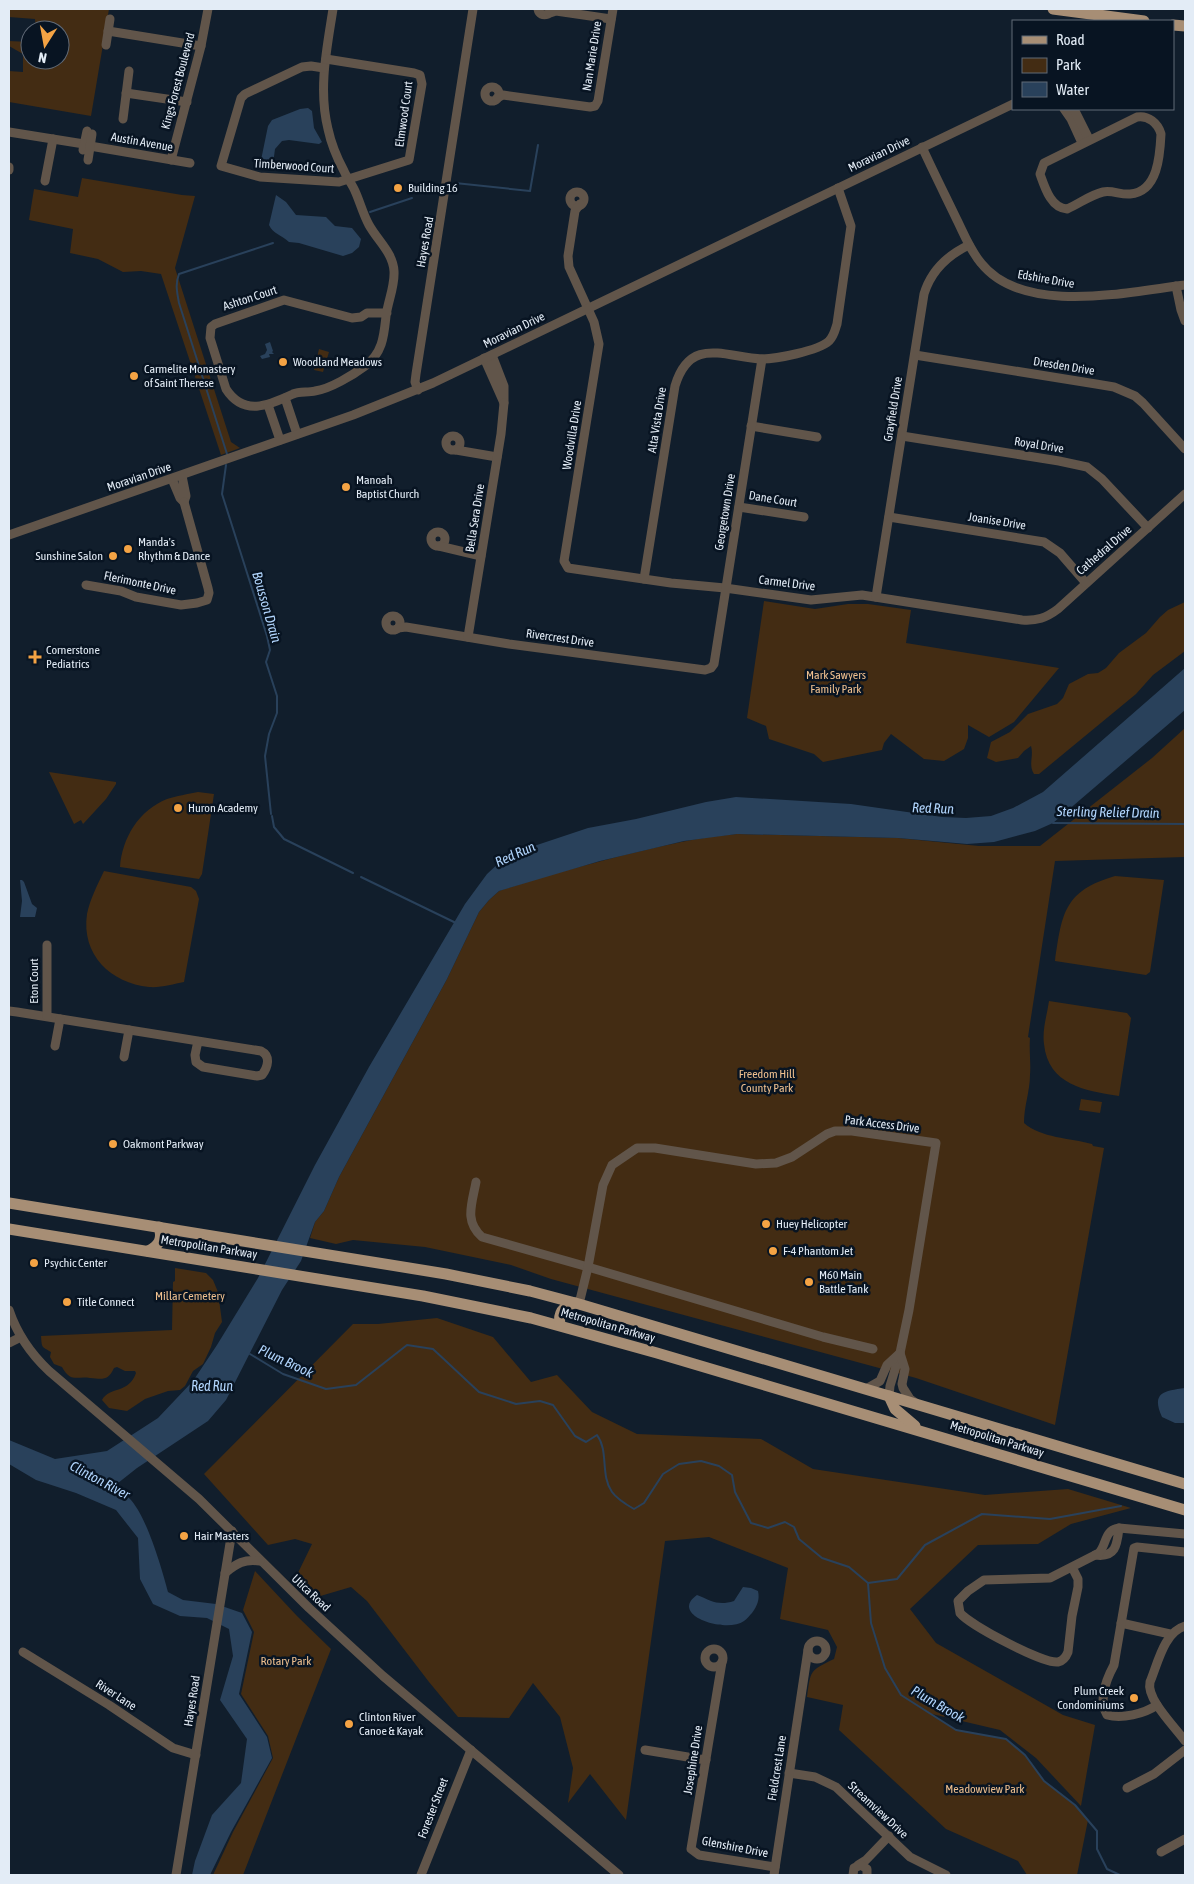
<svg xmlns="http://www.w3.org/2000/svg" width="1194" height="1884" font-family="'Asap Condensed',sans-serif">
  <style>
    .green { fill: #432c13 }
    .water { fill: #29415b }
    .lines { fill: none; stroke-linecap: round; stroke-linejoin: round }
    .stream { stroke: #29415b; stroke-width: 2 }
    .minor { stroke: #61554a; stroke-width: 9 }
    .major { stroke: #a78e75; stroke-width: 11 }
    .poi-dot { fill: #f4a344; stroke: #081422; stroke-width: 2 }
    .labels { text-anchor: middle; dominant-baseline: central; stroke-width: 5; stroke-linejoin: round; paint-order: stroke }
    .street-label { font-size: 12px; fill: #e3ecf6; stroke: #081422 }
    .poi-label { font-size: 12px; fill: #e3ecf6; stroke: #081422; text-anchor: start }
    .park-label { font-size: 12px; fill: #eebf8e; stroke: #081422 }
    .water-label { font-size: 14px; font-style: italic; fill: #b1d5fd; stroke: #081422 }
  </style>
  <rect width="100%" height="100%" fill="#111e2c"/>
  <g class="green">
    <path d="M9 9H109L91 116 9 102V71L23 72V54L9 46V41L30 42V60H60V30H36L35 19 9 17Z"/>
    <path d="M82 178 182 195 195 196 175 268 231 442 240 448 221 455 161 274 141 271 123 272 98 259 70 253 73 229 29 220 34 189 78 197Z"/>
    <path d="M319 349 329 352 323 372 314 370Z"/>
    <path d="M764 601 815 609 848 604H868L911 610 906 643 1059 668 1014 722 989 737 968 725V738L964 749 944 761 924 759 891 734 884 743 882 750 823 762 814 754 769 739 766 726 747 718Z"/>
    <path d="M1185 602V651L1153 675 1136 694 1039 774H1034C1028 765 1034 756 1031 746L1024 751 1018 758 996 762 987 758 991 742 1010 732 1028 714 1057 704 1063 698 1069 684 1088 674 1098 673 1106 668 1119 653 1146 633 1160 617 1168 610Z"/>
    <path d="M1185 728V857L1055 861 1028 1037 1030 1038C1029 1051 1031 1063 1030 1075 1030 1091 1024 1106 1024 1123 1041 1138 1070 1138 1092 1144L1093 1146 1104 1148 1055 1425 916 1378 551 1279 511 1265 425 1247 353 1240 336 1244 310 1238 315 1222 324 1211 339 1177 447 979 479 912 489 900 499 891C540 877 582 866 624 855 662 846 698 837 737 834L898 838 979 846H1040L1152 758Z"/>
    <path d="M49 772 116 782V784L106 799 84 823 83 824 81 820 74 824Z"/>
    <path d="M198 792 214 794 202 874 199 879 120 867C122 838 139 810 167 799 176 796 188 794 198 792Z"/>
    <path d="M104 871 191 887 196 891 199 899 184 982C173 984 161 988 149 987 111 983 81 955 87 914 90 899 98 884 104 871Z"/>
    <path d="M1115 876 1164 880 1150 972 1146 975 1055 961C1062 913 1064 891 1115 876Z"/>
    <path d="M1049 1001 1127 1013 1131 1018 1119 1096C1086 1091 1048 1085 1044 1044 1042 1030 1047 1015 1049 1001Z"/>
    <path d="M1081 1099 1102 1102 1100 1113 1079 1110Z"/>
    <path d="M175 1268 206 1273 213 1280 218 1292 222 1322 215 1333 211 1347 203 1364 193 1371 185 1386 180 1390 168 1391 145 1399 127 1411 109 1408 102 1400C110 1386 129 1394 136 1373L135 1371H125L117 1367 114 1368C108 1381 103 1379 90 1378 76 1376 71 1383 62 1367L54 1364 50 1357 51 1352C41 1346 42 1348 41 1336L172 1330 173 1282 175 1281Z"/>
    <path d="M437 1318 493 1337 531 1382 557 1375 592 1412 637 1434 761 1439 813 1469 985 1495 1068 1489 1131 1508 1071 1524 1038 1544 978 1545 910 1609 936 1643 1063 1715 1095 1725 1081 1806 1036 1758 1000 1730 932 1714 956 1730 1006 1739 1025 1755 1044 1781 1075 1805 1088 1820 1077 1875H1027L1018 1861 946 1829 839 1730 843 1705 807 1697C811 1670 809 1671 834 1659L837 1647 828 1630 780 1619 788 1568 709 1537 665 1541 626 1820 590 1774 568 1803 573 1768 560 1717 533 1683 509 1718 458 1717 429 1682 367 1601 351 1587 317 1597 296 1577 312 1544 295 1539 268 1545 204 1474 353 1324H378Z"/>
    <path d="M255 1571 297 1616 331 1649 243 1875H213L233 1832 273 1758 268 1736 241 1694 254 1632 243 1610Z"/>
  </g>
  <g class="water">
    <path d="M308 108 312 111 314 128 322 142 319 144 289 140 282 141 275 149 273 164 260 165 268 126 272 120 300 109Z"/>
    <path d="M276 195 286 202 296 215 326 217 335 226 352 228 361 239 359 247 352 253 343 256 299 243 289 242C282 235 273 234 269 225Z"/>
    <path d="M270 342 273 351 272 352 274 354H269L270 357 262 359 260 356 265 354 267 350 265 344Z"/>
    <path d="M1185 668V710L1053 823 1035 831 994 842 967 844 898 838 737 834 684 841 600 861 499 891 489 900 479 912 447 979 339 1177 324 1211 315 1222 301 1261 282 1290 226 1400 208 1421 137 1468 113 1487C117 1492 124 1493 129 1498 146 1514 162 1569 168 1592L183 1600 216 1604 242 1613 252 1632 239 1694 267 1737 272 1758 231 1832 210 1875H192L195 1861 212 1815 241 1783 247 1739 220 1700 233 1656 229 1629 207 1618 180 1616 153 1604 140 1579 138 1538 116 1510 76 1493 36 1480 9 1464V1440L55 1459 107 1451 158 1418 193 1381 217 1345 258 1278 315 1165 369 1067 465 904 487 874 501 861 534 846 588 828 636 819 706 802 736 797 851 804 942 817 966 818 991 816 1013 808 1043 792Z"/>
    <path d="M20 880H22L24 882 32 904 37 908 35 917H20L22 901Z"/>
    <path d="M1185 1388V1423H1175L1162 1417C1151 1392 1164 1391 1185 1388Z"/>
    <path d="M743 1587 751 1588 758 1591C760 1600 757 1606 752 1613 750 1615 747 1619 744 1621 726 1634 668 1615 697 1595 712 1601 718 1606 734 1601Z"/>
  </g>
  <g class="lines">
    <g class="stream">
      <path d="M455 183 530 191 538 145"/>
      <path d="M370 212 412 198"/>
      <path d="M227 454 179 303C177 292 175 284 179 274L273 243"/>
      <path d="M226 465 222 494 267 636 270 650 266 662 277 696V713L269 734 265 756 271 814"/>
      <path d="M272 816 274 827 284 839 353 873"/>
      <path d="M1053 823 1185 824"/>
      <path d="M361 877 456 923"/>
      <path d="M250 1354 283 1374 326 1389 356 1385 407 1345 433 1349 479 1392 516 1404 540 1401 553 1405 575 1436 586 1442 597 1435C609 1451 600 1475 612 1492 617 1499 627 1505 634 1509L644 1503 663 1474 679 1464 701 1461 719 1466 732 1475 735 1492 751 1523 768 1528 785 1522 794 1527 799 1539 822 1558 849 1567 868 1583 871 1623 885 1668 901 1695 956 1730 1006 1739 1025 1755 1044 1781 1075 1805 1097 1831V1849L1107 1869 1120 1875"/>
      <path d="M868 1583 897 1579 925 1545 982 1514 1050 1519 1121 1506"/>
    </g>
    <g class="minor">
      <path d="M333 9C327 48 318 89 328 129 331 143 337 158 344 171 347 178 352 184 355 191 360 202 363 214 369 225 378 241 393 253 394 271 395 286 388 301 386 316 384 335 383 353 365 366 353 375 330 389 315 391 308 393 300 391 293 394 269 405 244 417 226 389L210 338 211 327 215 324 284 300 352 318 361 317 367 313H387"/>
      <path d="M538 9C539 14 543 16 548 14L551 9"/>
      <path d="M550 13 556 11 611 19"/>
      <path d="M108 31 201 46"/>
      <path d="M106 45 110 19"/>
      <path d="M324 68 311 66 302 67 245 94 241 98 221 166 260 177 339 182 409 160 422 84 420 75 414 73 326 59"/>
      <circle cx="492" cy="94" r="7"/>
      <path d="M126 93 187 102"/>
      <path d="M497 98 503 95 590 107 595 106 598 101 613 9"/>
      <path d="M1064 109 1071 119 1082 143"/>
      <path d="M1074 109 1089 139"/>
      <path d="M1137 117C1148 115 1158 123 1161 134 1160 155 1158 192 1130 194 1121 195 1112 190 1103 192 1090 195 1079 204 1067 209 1051 208 1045 188 1040 174L1044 163Z"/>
      <path d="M123 119 129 71"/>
      <path d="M9 132 84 144"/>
      <path d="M90 146 190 163"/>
      <path d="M922 147C933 171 945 195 957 220 964 234 970 250 981 263 1023 316 1127 292 1185 285"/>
      <path d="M83 150 87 131"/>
      <path d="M88 160 92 134"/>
      <path d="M171 160 201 46 208 9"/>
      <path d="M9 167V170"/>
      <path d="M45 181 53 139"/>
      <circle cx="577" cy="199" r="7"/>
      <path d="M580 204 575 211 568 256 569 267 594 322 599 344 564 561 568 568 671 583 725 588 811 600 862 595 1022 620C1037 621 1046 618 1058 609L1185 494"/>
      <path d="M1176 286 1181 310 1185 321"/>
      <path d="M915 355 1096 384 1114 387 1135 396 1143 403 1185 449"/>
      <path d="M484 358 504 403V386L492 355"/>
      <path d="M418 390 415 382 416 374 473 9"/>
      <path d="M285 398 297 434"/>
      <path d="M268 405 280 440"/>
      <path d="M751 426 817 437"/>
      <circle cx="453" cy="443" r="7"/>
      <path d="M902 436 1059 461 1087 467 1102 479 1148 528"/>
      <path d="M456 450 497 457"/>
      <path d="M172 479 180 498 184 502 186 496 182 476"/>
      <path d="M739 507 804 517"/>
      <path d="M889 517 1044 542 1060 553 1086 583"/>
      <circle cx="438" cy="539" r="7"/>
      <path d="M9 535 353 415 433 383 1013 104"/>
      <path d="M439 546 481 556"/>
      <path d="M644 579 675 386C690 336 724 357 762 359 776 359 818 351 829 341 834 336 835 330 837 324L851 226 838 188"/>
      <path d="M86 585 121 591 136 597 181 605 197 603 207 600 209 593 208 588 184 502"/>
      <path d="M876 597 924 294C931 271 948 255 969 245"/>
      <circle cx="393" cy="623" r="7"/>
      <path d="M398 628 406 627 509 644 705 670 711 668 714 664 762 359"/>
      <path d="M468 637 501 434 504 403"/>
      <path d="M9 1011 17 1012 261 1051C271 1056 268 1067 262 1075L257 1076 203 1067 196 1062 195 1055 198 1041"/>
      <path d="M47 1016V945"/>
      <path d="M55 1046 60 1019"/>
      <path d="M124 1057 129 1030"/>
      <path d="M476 1182C472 1204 464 1221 482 1237L588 1267 823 1337 873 1349"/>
      <path d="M579 1304 588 1267 603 1185 612 1165 637 1148H655L756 1164 776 1163 792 1157 827 1134 835 1131H852L936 1143 909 1310 900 1353 890 1386 889 1396"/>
      <path d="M9 1310C17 1334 31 1354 49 1371L199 1499 309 1608 383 1676 619 1875"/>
      <path d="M9 1343 21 1337"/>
      <path d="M900 1353 905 1369 902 1384 903 1388 910 1399 917 1404"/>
      <path d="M866 1389 880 1381 887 1365 900 1353"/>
      <path d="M1095 1555C1116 1558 1117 1545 1119 1528"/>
      <path d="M1072 1567 1078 1579V1587L1072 1616 1068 1652C1066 1657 1063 1661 1058 1662 1043 1664 970 1625 960 1613L958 1601 968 1591 984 1580 1050 1578 1099 1553C1107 1544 1104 1530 1119 1528L1185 1534"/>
      <path d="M225 1573C237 1563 244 1559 260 1561"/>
      <path d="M1121 1623 1170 1634"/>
      <path d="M1185 1626C1164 1632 1158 1663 1150 1682 1146 1699 1175 1727 1185 1741"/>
      <circle cx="817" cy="1650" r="9"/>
      <circle cx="714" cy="1658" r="9"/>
      <path d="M23 1652 109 1705 173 1748 196 1755"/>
      <path d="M722 1662 691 1849 699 1855 775 1867"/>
      <path d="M1157 1705C1144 1714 1122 1719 1107 1715 1098 1700 1107 1678 1114 1665L1134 1548 1137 1547 1185 1552"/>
      <path d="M645 1750 706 1760"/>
      <path d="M789 1773 815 1777 836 1787 910 1857 946 1875"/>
      <path d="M1127 1788 1154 1774 1185 1750"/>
      <path d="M1161 1852 1185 1839"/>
      <path d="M858 1865 866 1860 889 1836"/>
      <path d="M176 1875 232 1531"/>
      <path d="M421 1875 471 1750"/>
      <path d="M774 1875 808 1650"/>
      <path d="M853 1875 854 1868 861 1865 867 1869V1875"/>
    </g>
    <g class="major">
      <path d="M1053 9 1144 21"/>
      <path d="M1173 25 1185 26"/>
      <path d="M9 1203 446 1274 530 1291 579 1304 1185 1484"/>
      <path d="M9 1229 423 1296 531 1318 657 1353 1185 1510"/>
      <path d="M148 1251C159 1246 163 1239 159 1227"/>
      <path d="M560 1325C558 1313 563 1306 575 1303"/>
      <path d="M889 1396 895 1409 915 1426"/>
    </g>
  </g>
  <g class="poi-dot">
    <circle cx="398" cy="188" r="5"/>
    <circle cx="283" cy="362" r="5"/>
    <circle cx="134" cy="376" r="5"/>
    <circle cx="346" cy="487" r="5"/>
    <circle cx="128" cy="549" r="5"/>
    <circle cx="113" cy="556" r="5"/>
    <path d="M32.5 649.5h5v5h5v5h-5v5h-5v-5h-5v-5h5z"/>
    <circle cx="178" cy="808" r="5"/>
    <circle cx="113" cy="1144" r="5"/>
    <circle cx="766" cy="1224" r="5"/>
    <circle cx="773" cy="1251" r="5"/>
    <circle cx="34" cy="1263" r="5"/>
    <circle cx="809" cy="1282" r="5"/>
    <circle cx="67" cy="1302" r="5"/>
    <circle cx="184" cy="1536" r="5"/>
    <circle cx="1134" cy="1698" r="5"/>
    <circle cx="349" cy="1724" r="5"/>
  </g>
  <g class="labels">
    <g class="street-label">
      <text transform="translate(592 56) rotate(-81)">Nan Marie Drive</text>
      <text transform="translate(178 81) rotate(-75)">Kings Forest Boulevard</text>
      <text transform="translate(404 114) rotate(-82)">Elmwood Court</text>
      <text transform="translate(142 142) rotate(10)">Austin Avenue</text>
      <text transform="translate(879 154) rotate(-26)">Moravian Drive</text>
      <text transform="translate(294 166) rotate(4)">Timberwood Court</text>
      <text transform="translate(425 242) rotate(-80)">Hayes Road</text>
      <text transform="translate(1046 279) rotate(10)">Edshire Drive</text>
      <text transform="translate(250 298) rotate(-18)">Ashton Court</text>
      <text transform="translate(514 330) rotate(-26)">Moravian Drive</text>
      <text transform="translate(1064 366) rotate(9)">Dresden Drive</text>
      <text transform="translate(893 409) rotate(-81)">Grayfield Drive</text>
      <text transform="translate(657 420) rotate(-81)">Alta Vista Drive</text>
      <text transform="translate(572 435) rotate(-81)">Woodvilla Drive</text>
      <text transform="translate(1039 445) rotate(9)">Royal Drive</text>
      <text transform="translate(139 477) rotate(-19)">Moravian Drive</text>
      <text transform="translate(773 499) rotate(9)">Dane Court</text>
      <text transform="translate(725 512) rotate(-81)">Georgetown Drive</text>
      <text transform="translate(475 518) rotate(-81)">Bella Sera Drive</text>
      <text transform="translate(997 521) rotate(9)">Joanise Drive</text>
      <text transform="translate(1104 550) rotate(-41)">Cathedral Drive</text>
      <text transform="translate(140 583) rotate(12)">Flerimonte Drive</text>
      <text transform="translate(787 583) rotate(7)">Carmel Drive</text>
      <text transform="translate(560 638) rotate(8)">Rivercrest Drive</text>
      <text transform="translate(34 981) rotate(-90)">Eton Court</text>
      <text transform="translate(882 1124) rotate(7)">Park Access Drive</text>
      <text transform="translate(209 1247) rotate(9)">Metropolitan Parkway</text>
      <text transform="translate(608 1325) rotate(16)">Metropolitan Parkway</text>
      <text transform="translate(997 1439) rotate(17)">Metropolitan Parkway</text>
      <text transform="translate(311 1593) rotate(43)">Utica Road</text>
      <text transform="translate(116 1695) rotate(33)">River Lane</text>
      <text transform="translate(192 1701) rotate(-81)">Hayes Road</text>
      <text transform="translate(693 1760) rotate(-81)">Josephine Drive</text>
      <text transform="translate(777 1768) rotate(-81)">Fieldcrest Lane</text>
      <text transform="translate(433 1808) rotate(-69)">Forester Street</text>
      <text transform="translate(878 1810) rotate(43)">Streamview Drive</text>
      <text transform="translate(735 1847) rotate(11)">Glenshire Drive</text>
    </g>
    <g class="poi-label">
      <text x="408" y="188">Building 16</text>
      <text x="293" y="362">Woodland Meadows</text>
      <text x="144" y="369">Carmelite Monastery<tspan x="144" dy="14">of Saint Therese</tspan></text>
      <text x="356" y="480">Manoah<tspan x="356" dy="14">Baptist Church</tspan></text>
      <text x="138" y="542">Manda's<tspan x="138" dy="14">Rhythm &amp; Dance</tspan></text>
      <text x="103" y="556" text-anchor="end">Sunshine Salon</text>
      <text x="46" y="650">Cornerstone<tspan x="46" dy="14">Pediatrics</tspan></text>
      <text x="188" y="808">Huron Academy</text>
      <text x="123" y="1144">Oakmont Parkway</text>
      <text x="776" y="1224">Huey Helicopter</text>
      <text x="783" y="1251">F-4 Phantom Jet</text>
      <text x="44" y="1263">Psychic Center</text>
      <text x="819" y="1275">M60 Main<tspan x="819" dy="14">Battle Tank</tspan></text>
      <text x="77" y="1302">Title Connect</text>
      <text x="194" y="1536">Hair Masters</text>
      <text x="1124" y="1691" text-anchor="end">Plum Creek<tspan x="1124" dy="14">Condominiums</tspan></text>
      <text x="359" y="1717">Clinton River<tspan x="359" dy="14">Canoe &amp; Kayak</tspan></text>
    </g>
    <g class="park-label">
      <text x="836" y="675">Mark Sawyers<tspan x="836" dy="14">Family Park</tspan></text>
      <text x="767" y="1074">Freedom Hill<tspan x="767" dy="14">County Park</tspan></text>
      <text x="190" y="1296">Millar Cemetery</text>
      <text x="286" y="1661">Rotary Park</text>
      <text x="985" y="1789">Meadowview Park</text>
    </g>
    <g class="water-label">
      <text transform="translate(267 607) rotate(74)">Bousson Drain</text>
      <text transform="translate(933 808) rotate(2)">Red Run</text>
      <text transform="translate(1108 812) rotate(1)">Sterling Relief Drain</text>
      <text transform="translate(515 854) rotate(-24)">Red Run</text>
      <text transform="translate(286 1361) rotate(25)">Plum Brook</text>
      <text x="212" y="1386">Red Run</text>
      <text transform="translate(100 1480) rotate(28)">Clinton River</text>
      <text transform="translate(938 1704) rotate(30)">Plum Brook</text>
    </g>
  </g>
  <rect width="1194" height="1884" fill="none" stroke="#e3ecf6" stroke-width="20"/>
  <rect x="1012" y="20" width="162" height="90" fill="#081422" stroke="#606a77"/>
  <rect x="1022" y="36" width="25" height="8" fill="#a78e75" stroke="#606a77"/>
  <text x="1056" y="45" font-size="15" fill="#e3ecf6">Road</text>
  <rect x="1022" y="58" width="25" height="15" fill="#432c13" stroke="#606a77"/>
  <text x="1056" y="70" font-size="15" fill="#e3ecf6">Park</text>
  <rect x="1022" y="82" width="25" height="15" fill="#29415b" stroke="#606a77"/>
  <text x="1056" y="95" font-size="15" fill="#e3ecf6">Water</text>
  <g transform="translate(45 45) rotate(191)"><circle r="24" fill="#081422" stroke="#606a77"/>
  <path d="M0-4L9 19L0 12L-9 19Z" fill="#f4a344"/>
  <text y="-8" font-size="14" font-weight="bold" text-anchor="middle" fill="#e3ecf6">N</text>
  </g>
</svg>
